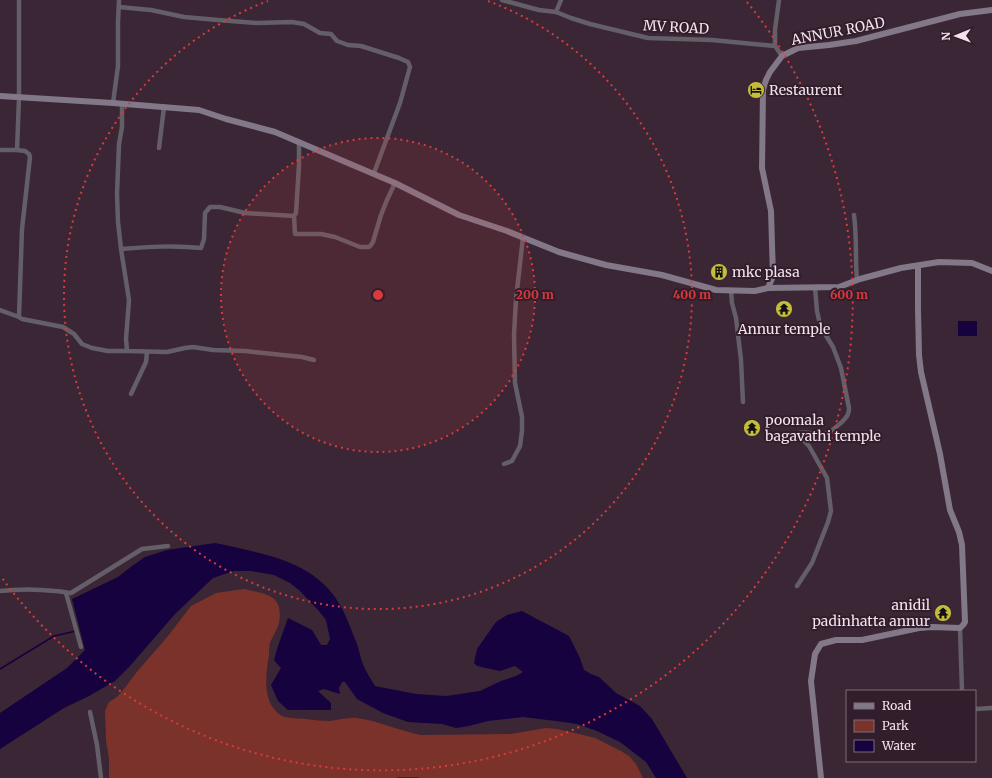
<svg xmlns="http://www.w3.org/2000/svg" width="992" height="778" font-family="Merriweather,serif">
  <style>
    .green { fill: #7b322a }
    .water { fill: #15023e }
    .lines { fill: none; stroke-linecap: round; stroke-linejoin: round }
    .stream { stroke: #15023e; stroke-width: 1.5 }
    .street { stroke: #645e68; stroke-width: 4.5 }
    .secondary { stroke: #827888; stroke-width: 6 }
    .ring { fill: none; stroke: #d93b3c; stroke-width: 2; stroke-dasharray: 2 4 }
    .labels { text-anchor: middle; dominant-baseline: central; stroke-width: 4; stroke-linejoin: round; paint-order: stroke }
    .street-label { font-size: 14px; fill: #f1e2ec; stroke: #311d2b }
    .poi-label { font-size: 14px; fill: #f1e2ec; stroke: #311d2b; text-anchor: start }
    .centre { fill: #d93b3c; stroke: #311d2b; stroke-width: 2 }
    .ring-label { font-size: 12px; text-anchor: middle; font-weight: bold; fill: #d93b3c; stroke: #311d2b; stroke-width: 4; stroke-linejoin: round; paint-order: stroke }
  </style>
  <rect width="100%" height="100%" fill="#3b2635"/>
  <path class="green" d="M244 589C252 591 267 593 273 598 281 604 281 617 278 626 276 632 272 637 270 643 269 646 269 651 269 655 266 673 261 704 282 716 289 719 298 718 306 719 314 720 322 721 330 721 339 720 348 717 357 718 379 721 400 731 421 735L511 734 546 728 557 729 575 733 595 738 621 751 629 756 636 764 643 778H419L417 777H398L397 778H109V759L106 740 105 711 109 702 117 697 124 689 136 673 168 636 191 606 216 593Z"/>
  <g class="water">
    <rect x="958" y="321" width="19" height="15"/>
    <path d="M215 543C227 545 239 548 251 551 286 559 321 571 340 605 346 615 352 632 357 644 359 650 360 656 362 662 365 670 370 678 375 686L416 694 446 696 480 691 501 681 516 676 523 672 515 666 500 671 477 666 474 663 477 649 496 622 507 615 522 611 569 636 580 658 584 670 591 674 599 677 616 693 640 706 652 719 687 778H656L646 762 620 742 597 731 577 724 556 721 523 717 488 721 469 726 456 728 442 724 408 722 383 713 357 699 345 682H342L339 688 340 694 324 689 318 691 331 703V710H288L278 701 271 685 281 668 274 660 278 646 288 618 312 630 321 645H327L330 639 326 620 318 610 300 591 290 583 274 575 251 571H234L213 578 175 614 162 629 130 666 115 681 89 696 64 708 0 749V713L67 668 85 650 72 599 118 577 132 566 145 557 167 550Z"/>
  </g>
  <g class="lines">
    <path class="stream" d="M0 669 54 636 76 631"/>
    <g class="street">
      <path d="M502 0 539 10 556 12"/>
      <path d="M561 0 556 12 571 18 590 24 648 38 712 40 775 46 782 56"/>
      <path d="M119 7 151 10 184 17 218 20 257 23 292 22 304 24 320 33 331 34 337 41 348 45 361 46 399 58 408 62 410 67 400 103 374 173"/>
      <path d="M775 46V30L779 0"/>
      <path d="M113 103 118 66V22L119 0"/>
      <path d="M122 104V127L119 144 117 194 118 222 121 249 129 300 126 339 127 351 167 352 185 348 193 347 213 350 245 351 302 357 314 360"/>
      <path d="M159 148 164 107"/>
      <path d="M0 150H17L19 98V0"/>
      <path d="M17 150 25 151 29 154 30 157 22 229 19 317 22 319 63 327 74 334 82 344 92 348 108 351H127"/>
      <path d="M854 215C857 237 855 258 857 280"/>
      <path d="M294 216 295 234H321L335 237 360 247H369L371 245 373 242 381 215 387 200 395 183"/>
      <path d="M121 249C147 247 174 245 201 248L204 239 205 213 210 207H220L245 213 294 216 296 213 299 165V142"/>
      <path d="M731 291 732 303 736 318 741 360 743 402"/>
      <path d="M0 310 19 317"/>
      <path d="M131 394 146 362 147 352"/>
      <path d="M504 464 512 461 520 446 522 431V417L515 383 514 335 516 299 523 237"/>
      <path d="M797 586 812 563 828 522 831 511 827 478 809 446 800 437 799 433C809 431 816 436 824 434 830 433 846 420 848 414 849 412 849 410 849 408L841 368 833 347 822 329 819 320 817 311 815 288"/>
      <path d="M0 591C18 589 37 589 55 591 61 591 66 593 71 593L142 549 168 546"/>
      <path d="M66 593 81 647"/>
      <path d="M960 628 962 691"/>
      <path d="M975 709 992 708"/>
      <path d="M90 712 97 745 101 778"/>
    </g>
    <g class="secondary">
      <path d="M0 96 113 103 199 110 226 119 275 132 395 183 459 215 507 231 559 252 606 265 662 275 716 290 755 291 768 288 839 287 860 279 901 268 939 262 972 263 992 271"/>
      <path d="M768 288 773 276 771 211 762 168 763 90 766 80 770 72 782 56 798 48 829 45 856 41 960 14 992 10"/>
      <path d="M821 778 811 681 815 654 821 644 836 640H862L919 628 932 627 960 628 963 625 965 622 962 545 959 532 950 510 940 454 921 372 919 355 918 309V266"/>
    </g>
  </g>
  <circle cx="378" cy="295" r="157" fill="#d93b3c" fill-opacity=".12"/>
  <g class="ring">
    <circle cx="378" cy="295" r="157"/>
    <path d="M488 1A314 314 0 1 1 268 1"/>
    <path d="M747 2A471 471 0 1 1 2 578"/>
  </g>
  <defs>
    <g id="hotel-disc" transform="scale(0.9)"><circle r="9.5" fill="#c6bc3c" stroke="#311d2b"/><path d="M-6-4.5h1.5V1H6V5H4.5V3h-9V5H-6ZM-4 0a1.8 1.8 0 1 1 3.6 0ZM.5 0V-2.5h3Q6-2.5 6 0Z" fill="#111"/></g>
    <g id="building-disc" transform="scale(0.9)"><circle r="9.5" fill="#c6bc3c" stroke="#311d2b"/><path d="M-4-6H4V6H1V3H-1V6H-4ZM-2.5-4.3h1.7v1.8h-1.7ZM.8-4.3h1.7v1.8H.8ZM-2.5-1h1.7V.8h-1.7ZM.8-1h1.7V.8H.8Z" fill="#111"/></g>
    <g id="temple-disc" transform="scale(0.9)"><circle r="9.5" fill="#c6bc3c" stroke="#311d2b"/><path d="M0-6L5-2H3V0L6.5 2.5H4V6H1.5V3h-3V6H-4V2.5H-6.5L-3 0V-2H-5Z" fill="#111"/></g>
  </defs>
  <g fill-rule="evenodd">
    <use href="#hotel-disc" x="756" y="90"/>
    <use href="#building-disc" x="719" y="272"/>
    <use href="#temple-disc" x="784" y="309"/>
    <use href="#temple-disc" x="752" y="428"/>
    <use href="#temple-disc" x="943" y="613"/>
  </g>
  <g class="labels">
    <g class="street-label">
      <text transform="translate(676 27) rotate(3)">MV ROAD</text>
      <text transform="translate(838 31) rotate(-11)">ANNUR ROAD</text>
    </g>
    <g class="poi-label">
      <text x="769" y="90">Restaurent</text>
      <text x="732" y="272">mkc plasa</text>
      <text x="784" y="329" text-anchor="middle">Annur temple</text>
      <text x="765" y="420">poomala<tspan x="765" dy="16">bagavathi temple</tspan></text>
      <text x="930" y="605" text-anchor="end">anidil<tspan x="930" dy="16">padinhatta annur</tspan></text>
    </g>
  </g>
  <circle cx="378" cy="295" r="6" class="centre"/>
  <g class="ring-label">
    <text x="535" y="299">200 m</text>
    <text x="692" y="299">400 m</text>
    <text x="849" y="299">600 m</text>
  </g>
  <rect x="846" y="690" width="130" height="72" fill="#311d2b" stroke="#7e6c78"/>
  <rect x="854" y="703" width="20" height="6" fill="#827888" stroke="#7e6c78"/>
  <text x="882" y="710" font-size="12" fill="#f1e2ec">Road</text>
  <rect x="854" y="720" width="20" height="12" fill="#7b322a" stroke="#7e6c78"/>
  <text x="882" y="730" font-size="12" fill="#f1e2ec">Park</text>
  <rect x="854" y="740" width="20" height="12" fill="#15023e" stroke="#7e6c78"/>
  <text x="882" y="750" font-size="12" fill="#f1e2ec">Water</text>
  <g transform="translate(956 36) rotate(269)" stroke="#311d2b" stroke-width="3" paint-order="stroke">
  <path d="M0-3L7 15L0 10L-7 15Z" fill="#f1e2ec"/>
  <text y="-6" font-size="11" font-weight="bold" text-anchor="middle" fill="#f1e2ec">N</text>
  </g>
</svg>
